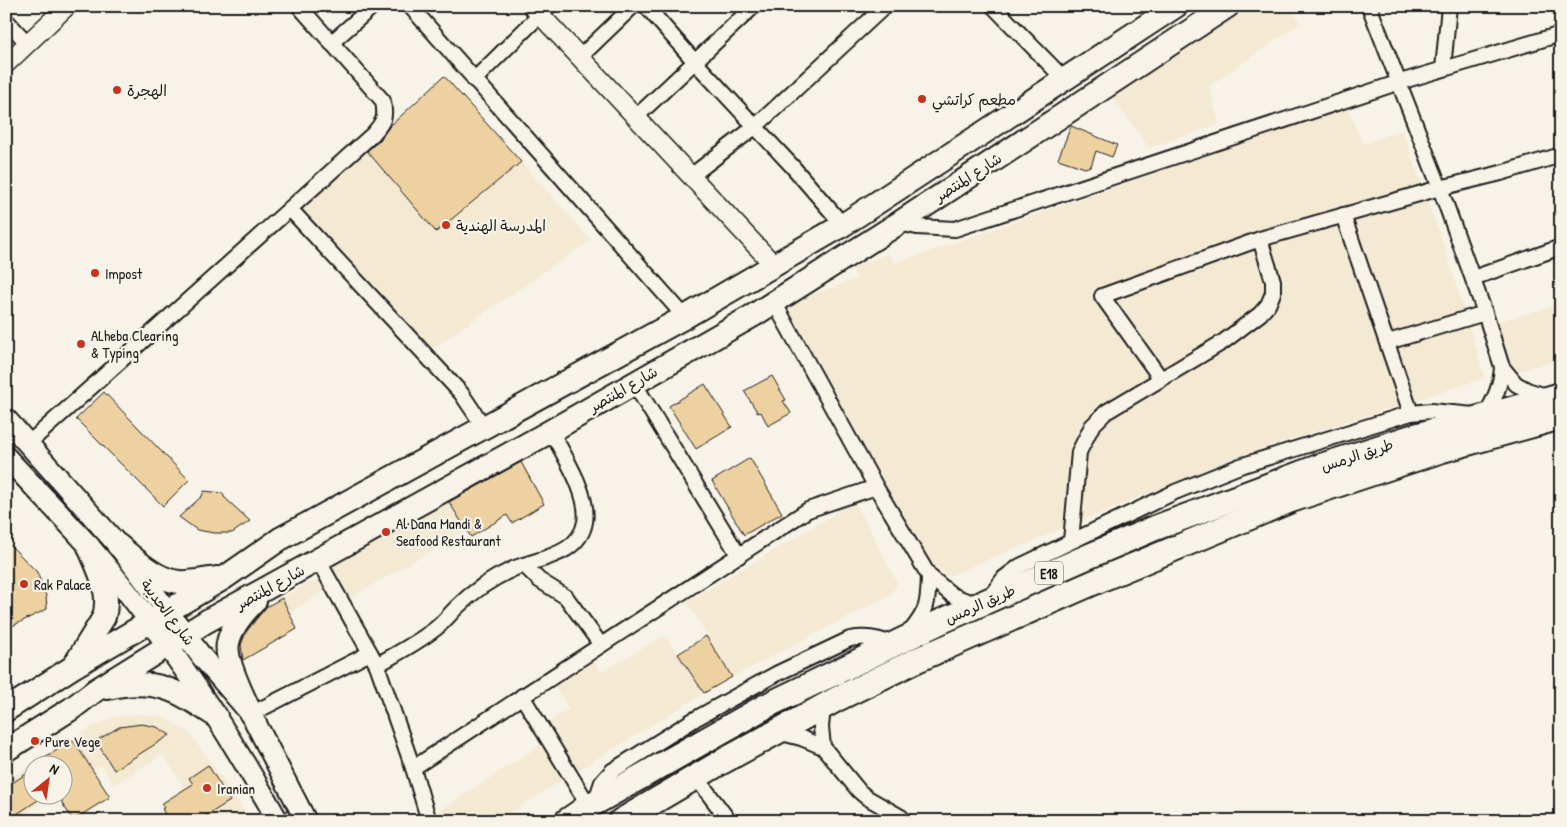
<svg xmlns="http://www.w3.org/2000/svg" width="1567" height="827" font-family="'Patrick Hand','Playpen Sans Arabic',sans-serif">
  <style>
    .built { fill: #f4e9d3 }
    .building { fill: #edd1a1; stroke: #1c1c1c }
    .lines { fill: none; stroke-linecap: round; stroke-linejoin: round }
    .minor-casing { stroke: #1c1c1c; stroke-width: 18 }
    .tertiary-casing { stroke: #1c1c1c; stroke-width: 21 }
    .secondary-casing { stroke: #1c1c1c; stroke-width: 24 }
    .primary-casing { stroke: #1c1c1c; stroke-width: 26 }
    .trunk-casing { stroke: #1c1c1c; stroke-width: 28 }
    .minor { stroke: #f7f3e8; stroke-width: 14 }
    .tertiary { stroke: #f7f3e8; stroke-width: 18 }
    .secondary { stroke: #f7f3e8; stroke-width: 20 }
    .primary { stroke: #f7f3e8; stroke-width: 22 }
    .trunk { stroke: #f7f3e8; stroke-width: 24 }
    .poi-dot { fill: #c8321e; stroke: #f7f3e8; stroke-width: 2 }
    .labels { text-anchor: middle; dominant-baseline: central; stroke-width: 4.5; stroke-linejoin: round; paint-order: stroke }
    .shield { fill: #f7f3e8; stroke: #5e5c59; stroke-width: 1 }
    .shield-label { font-size: 14px; font-weight: bold; fill: #1c1c1c }
    .poi-label { font-size: 15px; fill: #1c1c1c; stroke: #f7f3e8; text-anchor: start }
    .street-label { font-size: 15px; fill: #1c1c1c; stroke: #f7f3e8 }
  </style>
  <rect width="100%" height="100%" fill="#f7f3e8"/>
  <filter id="ink" filterUnits="userSpaceOnUse"><feTurbulence type="fractalNoise" baseFrequency=".02" numOctaves="2"/><feDisplacementMap in="SourceGraphic" scale="10" xChannelSelector="R" yChannelSelector="G"/><feConvolveMatrix kernelMatrix="1 2 1 2 8 2 1 2 1" color-interpolation-filters="sRGB"/></filter>
  <g filter="url(#ink)">
    <g class="built">
      <path d="M1246 6H1288L1301 23 1209 86 1219 124 1149 148 1110 94Z"/>
      <path d="M444 76 591 240 427 352 301 209Z"/>
      <path d="M1347 106 1363 144 1402 130 1446 251 1485 378 1236 457 948 576 924 562 780 305 857 279 852 268 888 254 894 263 917 256Z"/>
      <path d="M1561 304V359L1510 373 1493 323Z"/>
      <path d="M445 496 466 530 350 598 329 561Z"/>
      <path d="M855 502 897 582 895 588 890 595 732 677 687 602Z"/>
      <path d="M313 581H320L325 590 290 613 282 598Z"/>
      <path d="M665 635 704 693 496 821H424L554 736 546 724 569 709 552 681 591 656 601 672Z"/>
      <path d="M136 714 163 717 190 733 251 821H205L163 754 114 785 101 765 63 790 62 764H33L90 728 115 717Z"/>
      <path d="M32 765V794L55 795 14 821H6V781Z"/>
    </g>
    <g class="building">
      <path d="M444 76 521 162 436 232 367 151 380 140 389 127Z"/>
      <path d="M1071 126 1117 145 1112 157 1096 151 1091 166 1085 168 1058 159Z"/>
      <path d="M772 376 786 400 783 401 791 413 768 426 761 412 758 413 744 391Z"/>
      <path d="M705 384 732 427 696 449 669 406Z"/>
      <path d="M104 392 189 480 163 506 76 419Z"/>
      <path d="M750 458 782 513 744 535 712 481Z"/>
      <path d="M521 462 544 504 512 523 507 515 471 537 449 502Z"/>
      <path d="M204 491 223 493 224 497 250 521 232 533H214L197 530 179 517 202 496Z"/>
      <path d="M6 541 37 572 46 596 47 609 6 629Z"/>
      <path d="M282 598 297 629 243 660 241 645 246 632 266 607Z"/>
      <path d="M706 636 732 677 704 693 678 654Z"/>
      <path d="M142 724 157 727 170 735 114 770 96 741 119 727Z"/>
      <path d="M73 740 110 797 73 820 62 803V764H35Z"/>
      <path d="M208 765 230 801 198 821H169L162 809 164 808 161 804 193 784 189 778Z"/>
      <path d="M32 770V794H47L14 816 6 804V787Z"/>
    </g>
    <g class="lines">
      <g class="minor-casing">
        <g id="minor">
          <path d="M410 6 685 317"/>
          <path d="M646 6 695 62 792 166 843 225"/>
          <path d="M993 6 1064 79"/>
          <path d="M1369 6 1440 188 1485 313 1502 367 1516 384 1527 390 1549 397"/>
          <path d="M6 20 28 44"/>
          <path d="M331 43 373 6"/>
          <path d="M580 57 633 6"/>
          <path d="M1443 69 1449 6"/>
          <path d="M474 80 549 6"/>
          <path d="M636 117 754 6"/>
          <path d="M691 176 756 126 885 6"/>
          <path d="M290 209 461 393 484 427"/>
          <path d="M1343 215 1411 413"/>
          <path d="M899 223 917 227 955 229 1400 82 1561 34"/>
          <path d="M1473 278 1561 247"/>
          <path d="M774 302 876 487 929 576 952 595 967 601 980 603"/>
          <path d="M1388 342 1485 313"/>
          <path d="M1161 379 1102 296 1260 239 1440 188 1501 173 1561 155"/>
          <path d="M634 383 739 556"/>
          <path d="M29 443 373 134C384 121 386 118 383 101L299 6"/>
          <path d="M1071 541 1079 452 1092 426 1106 412 1223 342 1260 314 1268 305 1273 293V281L1260 239"/>
          <path d="M318 560 377 665 413 768 429 821"/>
          <path d="M524 565 539 580 566 597 601 645"/>
          <path d="M990 597 1004 578 1020 566 1175 492 1240 466 1411 413 1431 411 1485 416C1494 400 1501 386 1502 367"/>
          <path d="M910 632C928 610 928 604 929 576"/>
          <path d="M377 665C396 654 417 643 435 629 443 623 449 615 456 608 471 593 493 578 513 569 538 558 579 556 585 522 590 495 563 454 551 431"/>
          <path d="M522 696 589 806"/>
          <path d="M251 714 370 653"/>
          <path d="M778 732 801 738 823 747 859 791 866 797 901 817 905 821"/>
          <path d="M823 747 821 727 823 707"/>
          <path d="M413 768 808 510 876 487"/>
          <path d="M696 777 729 821"/>
          <path d="M595 803 602 782 612 771 695 719 776 674 850 639C866 636 879 638 893 645"/>
        </g>
      </g>
      <g class="tertiary-casing">
        <g id="tertiary">
          <path d="M532 6 774 265"/>
          <path d="M6 64 67 6"/>
        </g>
      </g>
      <g class="secondary-casing">
        <g id="secondary">
          <path d="M6 419 118 545 202 657 251 714 306 821"/>
          <path d="M6 457C34 487 62 516 89 546 162 630 224 724 278 821"/>
        </g>
      </g>
      <g class="primary-casing">
        <g id="primary">
          <path d="M118 545C135 559 156 580 179 582 191 583 206 579 218 578"/>
          <path d="M75 664 104 617C111 591 99 571 89 547"/>
          <path d="M107 688C155 677 177 690 216 716"/>
          <path d="M6 710 73 667 224 578 280 539 685 317 843 225 1176 6"/>
          <path d="M251 714C244 697 224 661 228 643 231 627 244 612 255 601"/>
          <path d="M6 750 71 709 96 690 207 621 551 431 754 315 899 223 1228 6"/>
        </g>
      </g>
      <g class="trunk-casing">
        <g id="trunk">
          <path d="M567 821 589 806 766 706 942 621 1080 560 1155 528 1318 467 1415 436 1561 395"/>
          <path d="M621 821 718 764 837 699 917 660 1104 578 1291 500 1439 451 1561 417"/>
        </g>
      </g>
      <use href="#minor" class="minor"/>
      <use href="#tertiary" class="tertiary"/>
      <use href="#secondary" class="secondary"/>
      <use href="#primary" class="primary"/>
      <use href="#trunk" class="trunk"/>
    </g>
  </g>
  <g class="poi-dot">
    <circle cx="117" cy="90" r="5"/>
    <circle cx="922" cy="99" r="5"/>
    <circle cx="446" cy="225" r="5"/>
    <circle cx="95" cy="273" r="5"/>
    <circle cx="81" cy="344" r="5"/>
    <circle cx="386" cy="532" r="5"/>
    <circle cx="24" cy="584" r="5"/>
    <circle cx="35" cy="741" r="5"/>
    <circle cx="207" cy="788" r="5"/>
  </g>
  <g class="labels">
    <rect class="shield" x="1035" y="561.5" width="28" height="23" rx="4"/>
    <g class="shield-label">
      <text x="1049" y="573">E18</text>
    </g>
    <g class="poi-label">
      <text x="127" y="90">الهجرة</text>
      <text x="932" y="99">مطعم كراتشي</text>
      <text x="456" y="225">المدرسة الهندية</text>
      <text x="105" y="273">Impost</text>
      <text x="91" y="335">ALheba Clearing<tspan x="91" dy="17">&amp; Typing</tspan></text>
      <text x="396" y="523">Al Dana Mandi &amp;<tspan x="396" dy="17">Seafood Restaurant</tspan></text>
      <text x="34" y="584">Rak Palace</text>
      <text x="45" y="741">Pure Vege</text>
      <text x="217" y="788">Iranian</text>
    </g>
    <g class="street-label">
      <text transform="translate(968 177) rotate(-33)">شارع المنتصر</text>
      <text transform="translate(623 389) rotate(-30)">شارع المنتصر</text>
      <text transform="translate(1357 455) rotate(-18)">طريق الرمس</text>
      <text transform="translate(270 587) rotate(-29)">شارع المنتصر</text>
      <text transform="translate(980 604) rotate(-24)">طريق الرمس</text>
      <text transform="translate(168 612) rotate(53)">شارع الحديبة</text>
    </g>
  </g>
  <rect width="1567" height="827" fill="none" stroke="#f7f3e8" stroke-width="25"/>
  <rect x="12" y="12" width="1542" height="802" fill="none" stroke="#1c1c1c" stroke-width="2" filter="url(#ink)"/>
  <g transform="translate(48 780) rotate(30)"><circle r="24" fill="#f7f3e8" stroke="#9f9d96"/>
  <path d="M0-4L9 19L0 12L-9 19Z" fill="#c8321e"/>
  <text y="-8" font-size="14" font-weight="bold" text-anchor="middle" fill="#1c1c1c">N</text>
  </g>
</svg>
